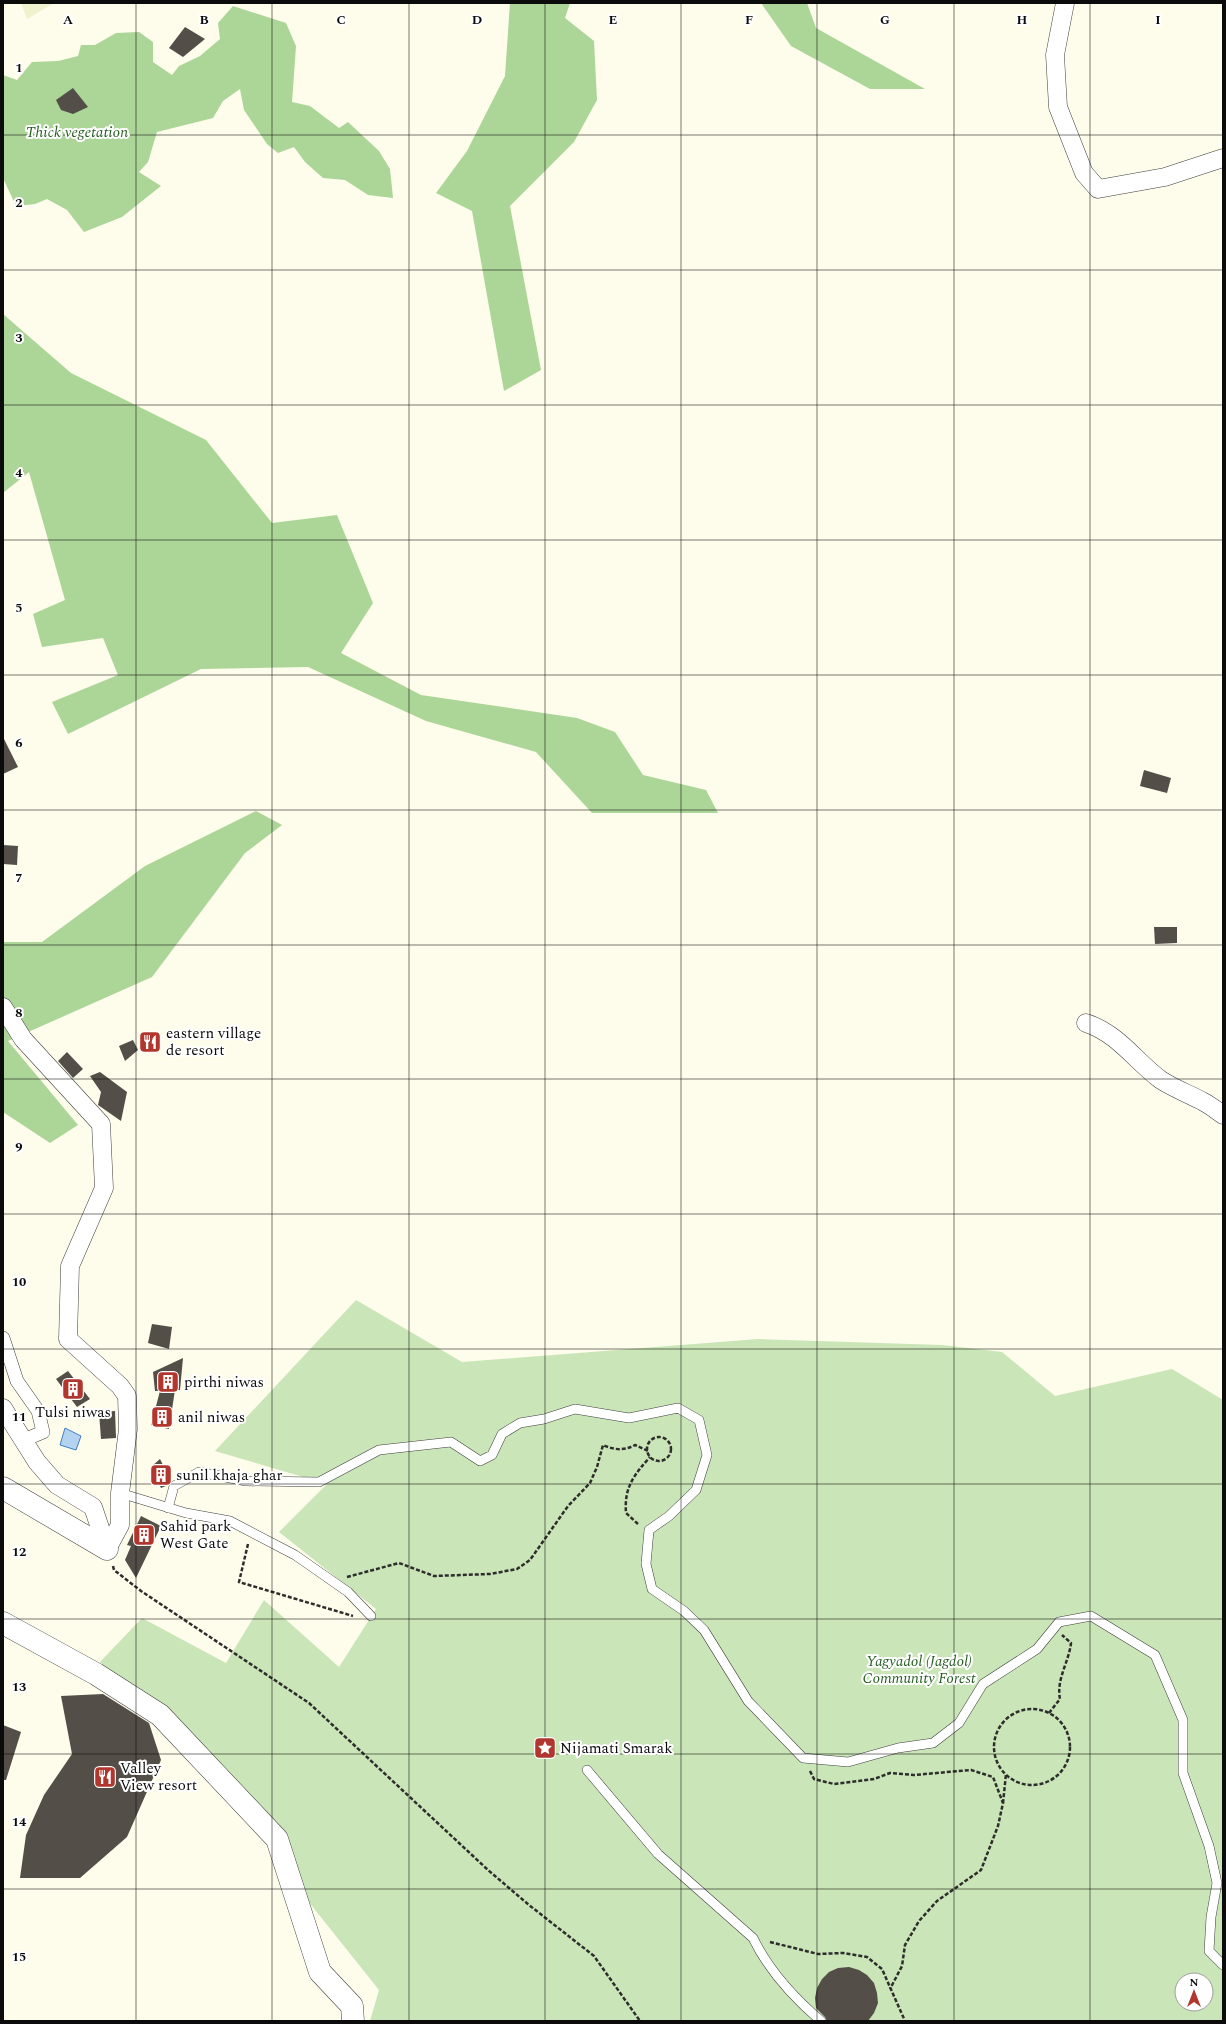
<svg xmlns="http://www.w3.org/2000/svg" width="1226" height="2024" font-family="Spectral,serif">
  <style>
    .farmland { fill: #f0f1cd }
    .green { fill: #cae5b7; fill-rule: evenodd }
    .forest { fill: #acd598 }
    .water { fill: #b3d3f1; stroke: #3f7fc3 }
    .building { fill: #534e48 }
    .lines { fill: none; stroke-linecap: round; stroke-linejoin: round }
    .service-casing { stroke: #3e3e3e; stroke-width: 10 }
    .pedestrian-casing { stroke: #3e3e3e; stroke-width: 14 }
    .minor-casing { stroke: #3e3e3e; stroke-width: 19 }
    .tertiary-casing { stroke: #3e3e3e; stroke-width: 23 }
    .path { stroke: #2d2d2d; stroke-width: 2.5; stroke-dasharray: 4 2; stroke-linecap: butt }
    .service { stroke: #fff; stroke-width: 9 }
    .pedestrian { stroke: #fff; stroke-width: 13 }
    .minor { stroke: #fff; stroke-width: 18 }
    .tertiary { stroke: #fff; stroke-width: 22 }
    .grid { fill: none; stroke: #0b0b0b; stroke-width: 1; stroke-opacity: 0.55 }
    .labels { text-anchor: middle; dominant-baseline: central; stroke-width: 4; stroke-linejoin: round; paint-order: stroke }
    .park-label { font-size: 15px; font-style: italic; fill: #265e21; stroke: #fff }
    .poi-label { font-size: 15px; fill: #0b0b0b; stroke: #fff; text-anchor: start }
    .grid-label { font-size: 13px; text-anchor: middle; font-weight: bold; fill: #0b0b0b; stroke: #fff; stroke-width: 4; stroke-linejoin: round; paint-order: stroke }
  </style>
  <rect width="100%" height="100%" fill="#fefceb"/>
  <path class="farmland" d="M21 3H54L27 19Z"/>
  <path class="green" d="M356 1300 462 1362 758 1339 942 1345 1002 1352 1055 1396 1172 1369 1223 1400V2021H370L379 1990 308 1901 286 1832 100 1662 142 1618 226 1663 264 1600 339 1667 376 1609 279 1532 327 1484 215 1451ZM1182 1980H1206V2004H1182Z"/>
  <g class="forest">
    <path d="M510 3H570L565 18 594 41 597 100 574 142 510 206 541 370 504 391 472 211 436 193 467 151 505 76Z"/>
    <path d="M761 3H807L816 28 925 89H870L791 46Z"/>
    <path d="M233 6 286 23 296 46 292 102 310 106 339 128 348 122 379 151 390 169 393 198 368 195 345 180 323 178 305 162 294 147 278 153 267 144 244 110 240 89 223 101 213 118 157 132 148 162 139 172 161 186 122 217 84 232 67 210 47 199 35 204 16 206 3 178V75L17 80 32 62 58 61 78 56 81 45H95L116 33 139 32 153 42V62L172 75 179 66 200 56 220 39 218 23Z"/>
    <path d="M3 314 71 373 206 440 272 523 337 515 373 603 341 653 421 695 577 718 615 732 643 775 706 790 718 813H592L536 752 426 721 308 667 201 669 68 734 52 702 118 675 103 638 42 647 33 614 65 600 29 472 3 493Z"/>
    <path d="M256 811 282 825 245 853 152 977 8 1041 78 1125 50 1143 3 1112V942H42L145 866Z"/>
  </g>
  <path class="water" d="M65 1428 81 1436 76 1450 60 1445Z"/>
  <g class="building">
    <path d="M185 27 205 39 183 57 169 48Z"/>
    <path d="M73 88 88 107 73 114 61 110 56 100Z"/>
    <path d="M3 737 18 767 3 774Z"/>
    <path d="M1144 770 1171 778 1167 793 1140 786Z"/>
    <path d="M3 845 18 846 17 865 3 864Z"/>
    <path d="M1154 927H1177V943L1155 944Z"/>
    <path d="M133 1040 138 1050 125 1061 119 1046Z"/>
    <path d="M67 1052 83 1069 73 1078 58 1061Z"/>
    <path d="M100 1072 127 1092 121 1121 98 1105 101 1092 90 1076Z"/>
    <path d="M152 1324 172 1327 169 1349 148 1343Z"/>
    <path d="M183 1358 180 1390H175L169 1429 151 1425 160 1391H155L153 1372Z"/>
    <path d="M68 1371 90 1399 77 1407 56 1379Z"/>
    <path d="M115 1411 116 1438 101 1439 99 1412Z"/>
    <path d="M160 1459 171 1481 168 1485 161 1488 151 1467Z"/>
    <path d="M141 1516 161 1526 136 1578 125 1560 131 1546 127 1545Z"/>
    <path d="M103 1694 149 1723 161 1760 127 1837 80 1878H20L26 1835 44 1795 72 1754 61 1696Z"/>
    <path d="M3 1725 21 1732 6 1780H3Z"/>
    <path d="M849 1967 859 1970 867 1975 874 1983 877 1993 878 2003 874 2013 868 2021H827L825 2017 816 2008 815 1998 817 1988 822 1979 829 1972 838 1968Z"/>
  </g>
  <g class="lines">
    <g class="service-casing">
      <g id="service">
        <path d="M120 1493 186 1513 230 1521 295 1555 348 1592 371 1616"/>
        <path d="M168 1508 174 1486 199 1472 246 1481 319 1482 379 1450 451 1442 480 1461 492 1455 502 1434 520 1423 544 1419 575 1409 629 1418 678 1408 699 1420 707 1455 696 1490 669 1516 649 1530 646 1564 652 1589 684 1611 704 1630 748 1701 803 1758 848 1762 898 1748 933 1743 959 1723 983 1684 1037 1649 1059 1622 1091 1616 1155 1655 1183 1720V1773L1209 1846 1217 1883 1211 1917 1209 1951 1223 1965"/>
        <path d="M587 1770 658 1854 753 1938C769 1971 794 1998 821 2021"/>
      </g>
    </g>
    <g class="pedestrian-casing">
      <path id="pedestrian" d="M3 1338 17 1381 38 1411 43 1432 24 1440"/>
    </g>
    <g class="minor-casing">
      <g id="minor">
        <path d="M1065 3 1055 55 1058 107 1084 173 1098 189 1165 177 1223 158"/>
        <path d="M3 1007 23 1039 101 1124 104 1188 70 1266 68 1339 120 1386 127 1396 128 1429 120 1493V1525L107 1549"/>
        <path d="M1086 1023C1119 1034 1135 1061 1161 1080 1175 1089 1189 1094 1202 1101 1210 1105 1216 1110 1223 1115"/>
        <path d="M3 1408 37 1462 57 1485 93 1507 107 1549"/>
      </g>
    </g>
    <g class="tertiary-casing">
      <g id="tertiary">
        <path d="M3 1488 107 1549"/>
        <path d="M3 1623 96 1674 160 1715 277 1839 320 1972 352 2006 353 2021"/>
      </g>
    </g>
    <g class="path">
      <circle cx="659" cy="1449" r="12"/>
      <path d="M638 1524 626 1513C624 1487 634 1475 650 1457"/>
      <path d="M248 1544 239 1582 353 1616"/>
      <path d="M113 1566 114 1570 141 1591 309 1703 488 1870 529 1905 594 1956 640 2021"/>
      <path d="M347 1577 399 1563 434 1576 490 1574 517 1569 530 1560 568 1506 590 1483 597 1467 603 1445C614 1450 624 1451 635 1445L648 1451"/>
      <circle cx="1032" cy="1747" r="38"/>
      <path d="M1049 1713 1060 1699C1056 1679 1069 1662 1071 1643L1062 1635"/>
      <path d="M810 1771 814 1779 834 1784 874 1779 890 1773 914 1775 971 1770 993 1777 1003 1803 998 1826 981 1870 937 1901 919 1921 905 1945 902 1966 890 1989"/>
      <path d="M1003 1803 1006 1774"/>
      <path d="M770 1942 818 1954 843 1953 867 1957 882 1969 905 2021"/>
    </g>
    <use href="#service" class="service"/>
    <use href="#pedestrian" class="pedestrian"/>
    <use href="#minor" class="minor"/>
    <use href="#tertiary" class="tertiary"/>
  </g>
  <path class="grid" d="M136 3V2021M272 3V2021M409 3V2021M545 3V2021M681 3V2021M817 3V2021M954 3V2021M1090 3V2021M3 135H1223M3 270H1223M3 405H1223M3 540H1223M3 675H1223M3 810H1223M3 945H1223M3 1079H1223M3 1214H1223M3 1349H1223M3 1484H1223M3 1619H1223M3 1754H1223M3 1889H1223"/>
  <defs>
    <g id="restaurant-square" transform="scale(1.15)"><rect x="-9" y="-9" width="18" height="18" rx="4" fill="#b1372e" stroke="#fff"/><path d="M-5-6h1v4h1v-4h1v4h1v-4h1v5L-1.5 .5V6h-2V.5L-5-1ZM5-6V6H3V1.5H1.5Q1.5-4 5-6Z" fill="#fff"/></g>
    <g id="building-square" transform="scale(1.15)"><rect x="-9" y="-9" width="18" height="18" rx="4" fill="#b1372e" stroke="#fff"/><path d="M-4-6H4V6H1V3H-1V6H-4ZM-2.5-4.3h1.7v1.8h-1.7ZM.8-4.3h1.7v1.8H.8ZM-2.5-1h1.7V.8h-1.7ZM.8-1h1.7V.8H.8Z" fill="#fff"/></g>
    <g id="sight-square" transform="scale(1.15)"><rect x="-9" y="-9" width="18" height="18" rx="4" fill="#b1372e" stroke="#fff"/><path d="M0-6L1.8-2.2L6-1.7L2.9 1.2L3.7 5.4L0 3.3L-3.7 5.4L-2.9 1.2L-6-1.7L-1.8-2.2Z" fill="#fff"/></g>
  </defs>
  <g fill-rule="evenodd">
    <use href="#restaurant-square" x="150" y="1042"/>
    <use href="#building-square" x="168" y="1382"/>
    <use href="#building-square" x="73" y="1389"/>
    <use href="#building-square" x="162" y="1417"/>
    <use href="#building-square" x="161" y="1475"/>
    <use href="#building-square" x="144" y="1535"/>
    <use href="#sight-square" x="545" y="1748"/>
    <use href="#restaurant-square" x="105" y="1777"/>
  </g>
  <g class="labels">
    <g class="park-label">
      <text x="77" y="132">Thick vegetation</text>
      <text x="919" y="1661">Yagyadol (Jagdol)<tspan x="919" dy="17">Community Forest</tspan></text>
    </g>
    <g class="poi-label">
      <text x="166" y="1033">eastern village<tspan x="166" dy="17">de resort</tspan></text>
      <text x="184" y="1382">pirthi niwas</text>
      <text x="73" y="1412" text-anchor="middle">Tulsi niwas</text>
      <text x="178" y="1417">anil niwas</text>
      <text x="176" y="1475">sunil khaja ghar</text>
      <text x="160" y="1526">Sahid park<tspan x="160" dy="17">West Gate</tspan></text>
      <text x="560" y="1748">Nijamati Smarak</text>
      <text x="120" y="1768">Valley<tspan x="120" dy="17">View resort</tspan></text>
    </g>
  </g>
  <g class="grid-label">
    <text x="68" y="24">A</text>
    <text x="204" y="24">B</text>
    <text x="341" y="24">C</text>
    <text x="477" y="24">D</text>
    <text x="613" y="24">E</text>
    <text x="749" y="24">F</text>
    <text x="885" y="24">G</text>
    <text x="1022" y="24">H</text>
    <text x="1158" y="24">I</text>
    <text x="19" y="72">1</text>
    <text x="19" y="207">2</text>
    <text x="19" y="342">3</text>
    <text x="19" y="477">4</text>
    <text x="19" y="612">5</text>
    <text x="19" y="747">6</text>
    <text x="19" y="882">7</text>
    <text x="19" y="1017">8</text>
    <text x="19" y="1151">9</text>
    <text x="19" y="1286">10</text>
    <text x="19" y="1421">11</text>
    <text x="19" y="1556">12</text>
    <text x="19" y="1691">13</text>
    <text x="19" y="1826">14</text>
    <text x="19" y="1961">15</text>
  </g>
  <rect width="1226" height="2024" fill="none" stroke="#0b0b0b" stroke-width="8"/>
  <g transform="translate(1194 1992)"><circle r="19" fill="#ffffff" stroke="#9d9d9d"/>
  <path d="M0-3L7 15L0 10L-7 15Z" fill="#b1372e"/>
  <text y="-6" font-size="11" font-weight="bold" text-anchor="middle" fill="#0b0b0b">N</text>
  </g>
</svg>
